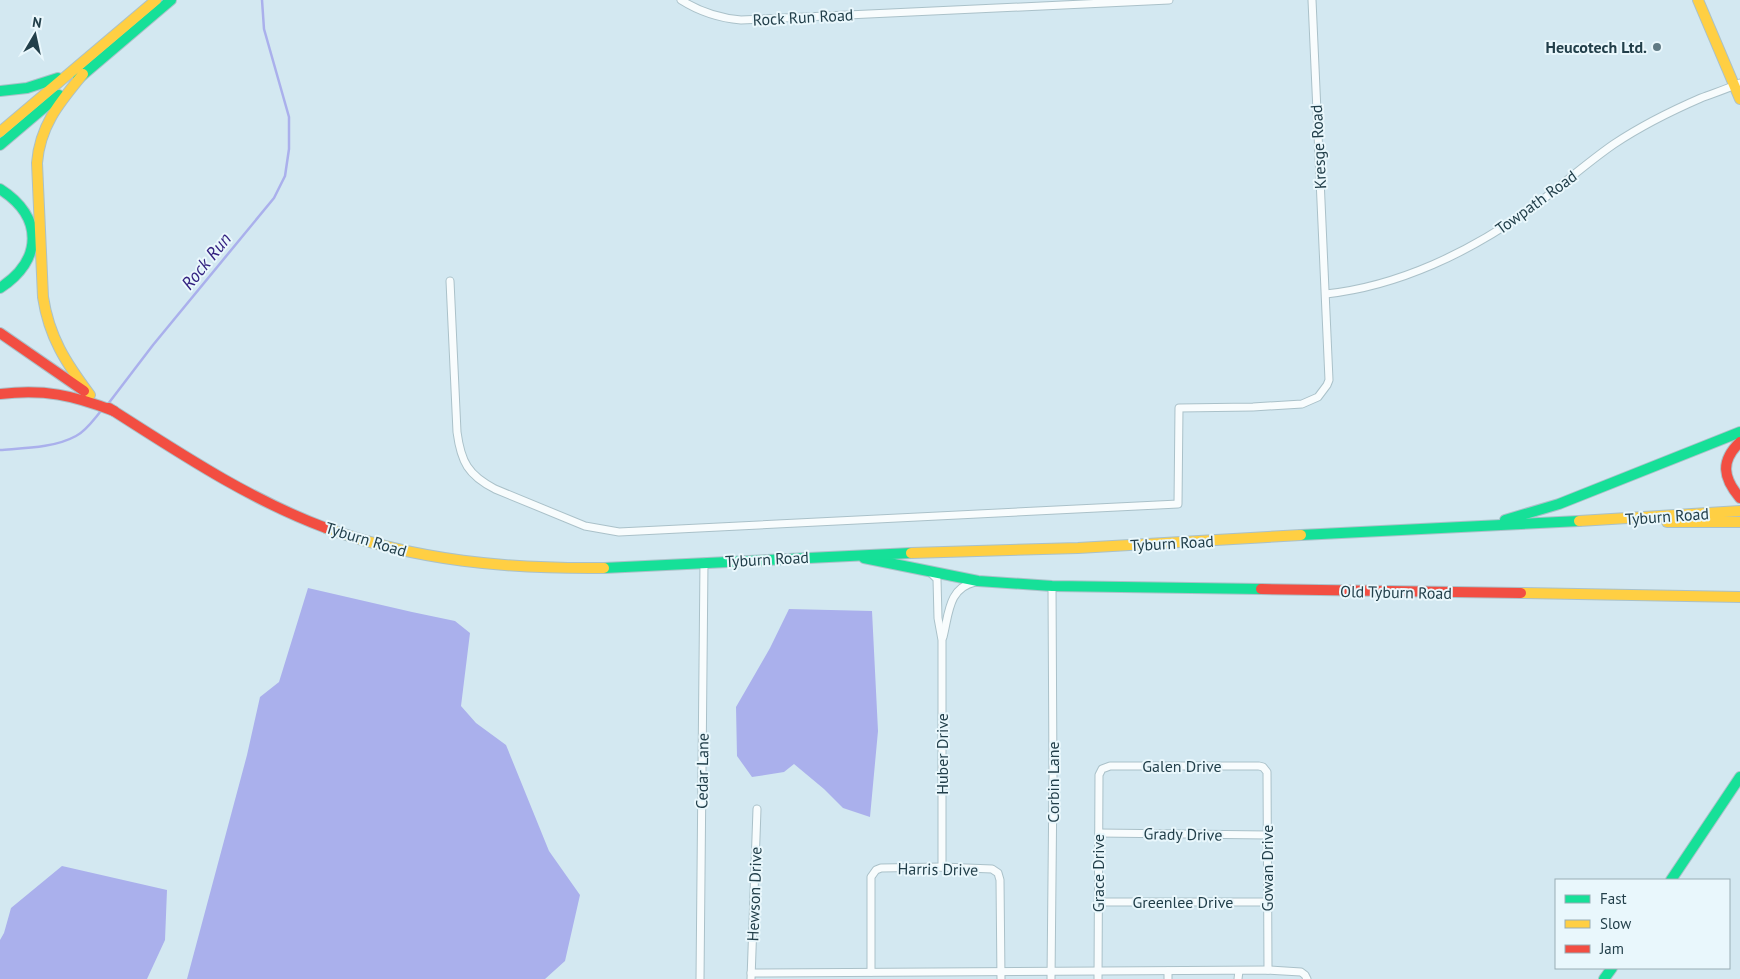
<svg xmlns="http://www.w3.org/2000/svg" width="1740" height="979" font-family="'PT Sans',sans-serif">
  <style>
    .water { fill: #aab0ec }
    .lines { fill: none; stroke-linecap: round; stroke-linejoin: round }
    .stream { stroke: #aab0ec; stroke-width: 2.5 }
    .street-casing { stroke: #aac1c9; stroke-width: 9 }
    .fast-casing { stroke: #aac1c9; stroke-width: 12 }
    .slow-casing { stroke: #aac1c9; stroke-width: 12 }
    .jam-casing { stroke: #aac1c9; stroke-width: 12 }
    .street { stroke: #f8fcfd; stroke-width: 7 }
    .fast { stroke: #16e098; stroke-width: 10 }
    .slow { stroke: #ffcf43; stroke-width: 10 }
    .jam { stroke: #f24e42; stroke-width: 10 }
    .poi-dot { fill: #607a84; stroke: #e9f7fc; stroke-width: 2 }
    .labels { text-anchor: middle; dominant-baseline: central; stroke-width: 4; stroke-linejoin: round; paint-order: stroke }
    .street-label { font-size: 16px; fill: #223f4a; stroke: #e9f7fc }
    .poi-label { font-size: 16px; font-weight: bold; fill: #223f4a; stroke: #e9f7fc; text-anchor: end }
    .water-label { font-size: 18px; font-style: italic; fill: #332280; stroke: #e9f7fc }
  </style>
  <rect width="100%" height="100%" fill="#d3e8f1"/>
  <g class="water">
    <path d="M308 588 412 612 455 621 470 633 461 706 476 723 506 745 549 851 580 895 565 961 545 979H187L247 755 260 697 279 682Z"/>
    <path d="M789 609 872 611 878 731 870 817 843 808 824 789 794 764 784 772 752 777 737 756 736 707 770 648Z"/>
    <path d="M62 866 167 890 165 940 147 979H0V940L4 933 11 908Z"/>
  </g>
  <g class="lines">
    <g class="stream">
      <path d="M108 404 153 345 274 198 285 176 289 149V117L264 29 262 0"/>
      <path d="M0 450C25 448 54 448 76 436 86 431 94 419 101 411"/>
    </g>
    <g class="street-casing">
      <g id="street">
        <path d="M681 0C700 12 718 18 741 20L1169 0"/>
        <path d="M450 281 457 432C461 462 468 475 495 489L585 526 619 532 1178 504 1179 408 1253 407 1302 404 1318 397 1327 385 1329 380 1312 0"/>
        <path d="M1326 294C1399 286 1470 252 1530 209 1559 188 1585 164 1614 144 1641 126 1671 111 1701 98 1714 93 1727 89 1740 83"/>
        <path d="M931 573 937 579 938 618 942 640V867"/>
        <path d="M943 637C949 614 948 588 975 582"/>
        <path d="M1099 833 1267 835"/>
        <path d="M1098 902H1267"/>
        <path d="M871 972V877L876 870 881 868 942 867 992 869 998 873 1000 880 1001 979"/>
        <path d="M751 973 1268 970 1301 972 1305 975 1307 979"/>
        <path d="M700 979 704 562"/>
        <path d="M751 979 757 809"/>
        <path d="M1051 979 1053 777 1052 586"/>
        <path d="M1098 979 1099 775 1102 769 1110 766H1259L1263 767 1267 772 1268 970"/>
        <path d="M1168 979V971"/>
        <path d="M1238 979 1239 971"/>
      </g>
    </g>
    <g class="fast-casing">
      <g id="fast">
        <path d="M78 79 171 0"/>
        <path d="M0 91 27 88 58 78"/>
        <path d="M0 145 59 95"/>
        <path d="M0 189C44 217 43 260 0 288"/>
        <path d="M1505 520 1559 504 1740 432"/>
        <path d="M1301 535 1579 521"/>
        <path d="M864 558 978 581 1052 586 1261 589"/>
        <path d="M604 568 911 553"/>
        <path d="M1671 880 1740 777"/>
        <path d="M1604 979 1612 968"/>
      </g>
    </g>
    <g class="slow-casing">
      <g id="slow">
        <path d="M1698 0 1740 99"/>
        <path d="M83 74C60 102 40 125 37 163L43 297C49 337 66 363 90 395"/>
        <path d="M0 132 156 0"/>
        <path d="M1579 521 1740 511"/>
        <path d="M1667 522H1740"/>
        <path d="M326 528C417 561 508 569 604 568"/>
        <path d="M911 553 1078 548 1301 535"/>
        <path d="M1521 593 1740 597"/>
      </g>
    </g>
    <g class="jam-casing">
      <g id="jam">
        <path d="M0 333 84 391"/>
        <path d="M0 394C45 389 72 395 114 411"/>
        <path d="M109 408C178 452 248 499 326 528"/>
        <path d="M1740 442C1720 461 1723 478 1740 498"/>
        <path d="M1261 589 1521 593"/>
      </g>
    </g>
    <use href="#street" class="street"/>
    <use href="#fast" class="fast"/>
    <use href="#slow" class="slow"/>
    <use href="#jam" class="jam"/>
  </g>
  <circle class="poi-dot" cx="1657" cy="47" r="5"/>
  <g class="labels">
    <g class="street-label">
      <text transform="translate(803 17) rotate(-3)">Rock Run Road</text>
      <text transform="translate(1318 147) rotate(-93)">Kresge Road</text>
      <text transform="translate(1536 202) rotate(-36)">Towpath Road</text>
      <text transform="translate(1667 516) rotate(-4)">Tyburn Road</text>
      <text transform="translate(366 539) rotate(17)">Tyburn Road</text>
      <text transform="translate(1172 543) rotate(-3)">Tyburn Road</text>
      <text transform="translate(767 559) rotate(-3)">Tyburn Road</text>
      <text transform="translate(1396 592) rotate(1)">Old Tyburn Road</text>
      <text transform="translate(942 754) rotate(-90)">Huber Drive</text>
      <text x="1182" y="766">Galen Drive</text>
      <text transform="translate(702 771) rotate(-89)">Cedar Lane</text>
      <text transform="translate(1053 782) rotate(-90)">Corbin Lane</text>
      <text transform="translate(1183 834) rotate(1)">Grady Drive</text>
      <text transform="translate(1267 868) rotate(-90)">Gowan Drive</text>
      <text transform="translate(938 869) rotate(1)">Harris Drive</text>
      <text transform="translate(1098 873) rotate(-90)">Grace Drive</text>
      <text transform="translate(754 894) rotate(-88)">Hewson Drive</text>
      <text x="1183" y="902">Greenlee Drive</text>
    </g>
    <g class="poi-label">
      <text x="1647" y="47">Heucotech Ltd.</text>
    </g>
    <g class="water-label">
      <text transform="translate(206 261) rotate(-51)">Rock Run</text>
    </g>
  </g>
  <rect x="1555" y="879" width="175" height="90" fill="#e9f7fc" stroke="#99adb5"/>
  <rect x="1565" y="895" width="25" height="8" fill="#16e098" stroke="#99adb5"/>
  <text x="1600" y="904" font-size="15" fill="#223f4a">Fast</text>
  <rect x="1565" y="920" width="25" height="8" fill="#ffcf43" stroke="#99adb5"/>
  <text x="1600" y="929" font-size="15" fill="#223f4a">Slow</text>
  <rect x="1565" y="945" width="25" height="8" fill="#f24e42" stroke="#99adb5"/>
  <text x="1600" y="954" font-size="15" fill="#223f4a">Jam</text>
  <g transform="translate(35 35) rotate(9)" stroke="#e9f7fc" stroke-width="4" paint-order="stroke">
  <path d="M0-4L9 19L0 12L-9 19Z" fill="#223f4a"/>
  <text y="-8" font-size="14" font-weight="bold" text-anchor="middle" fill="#223f4a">N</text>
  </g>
</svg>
